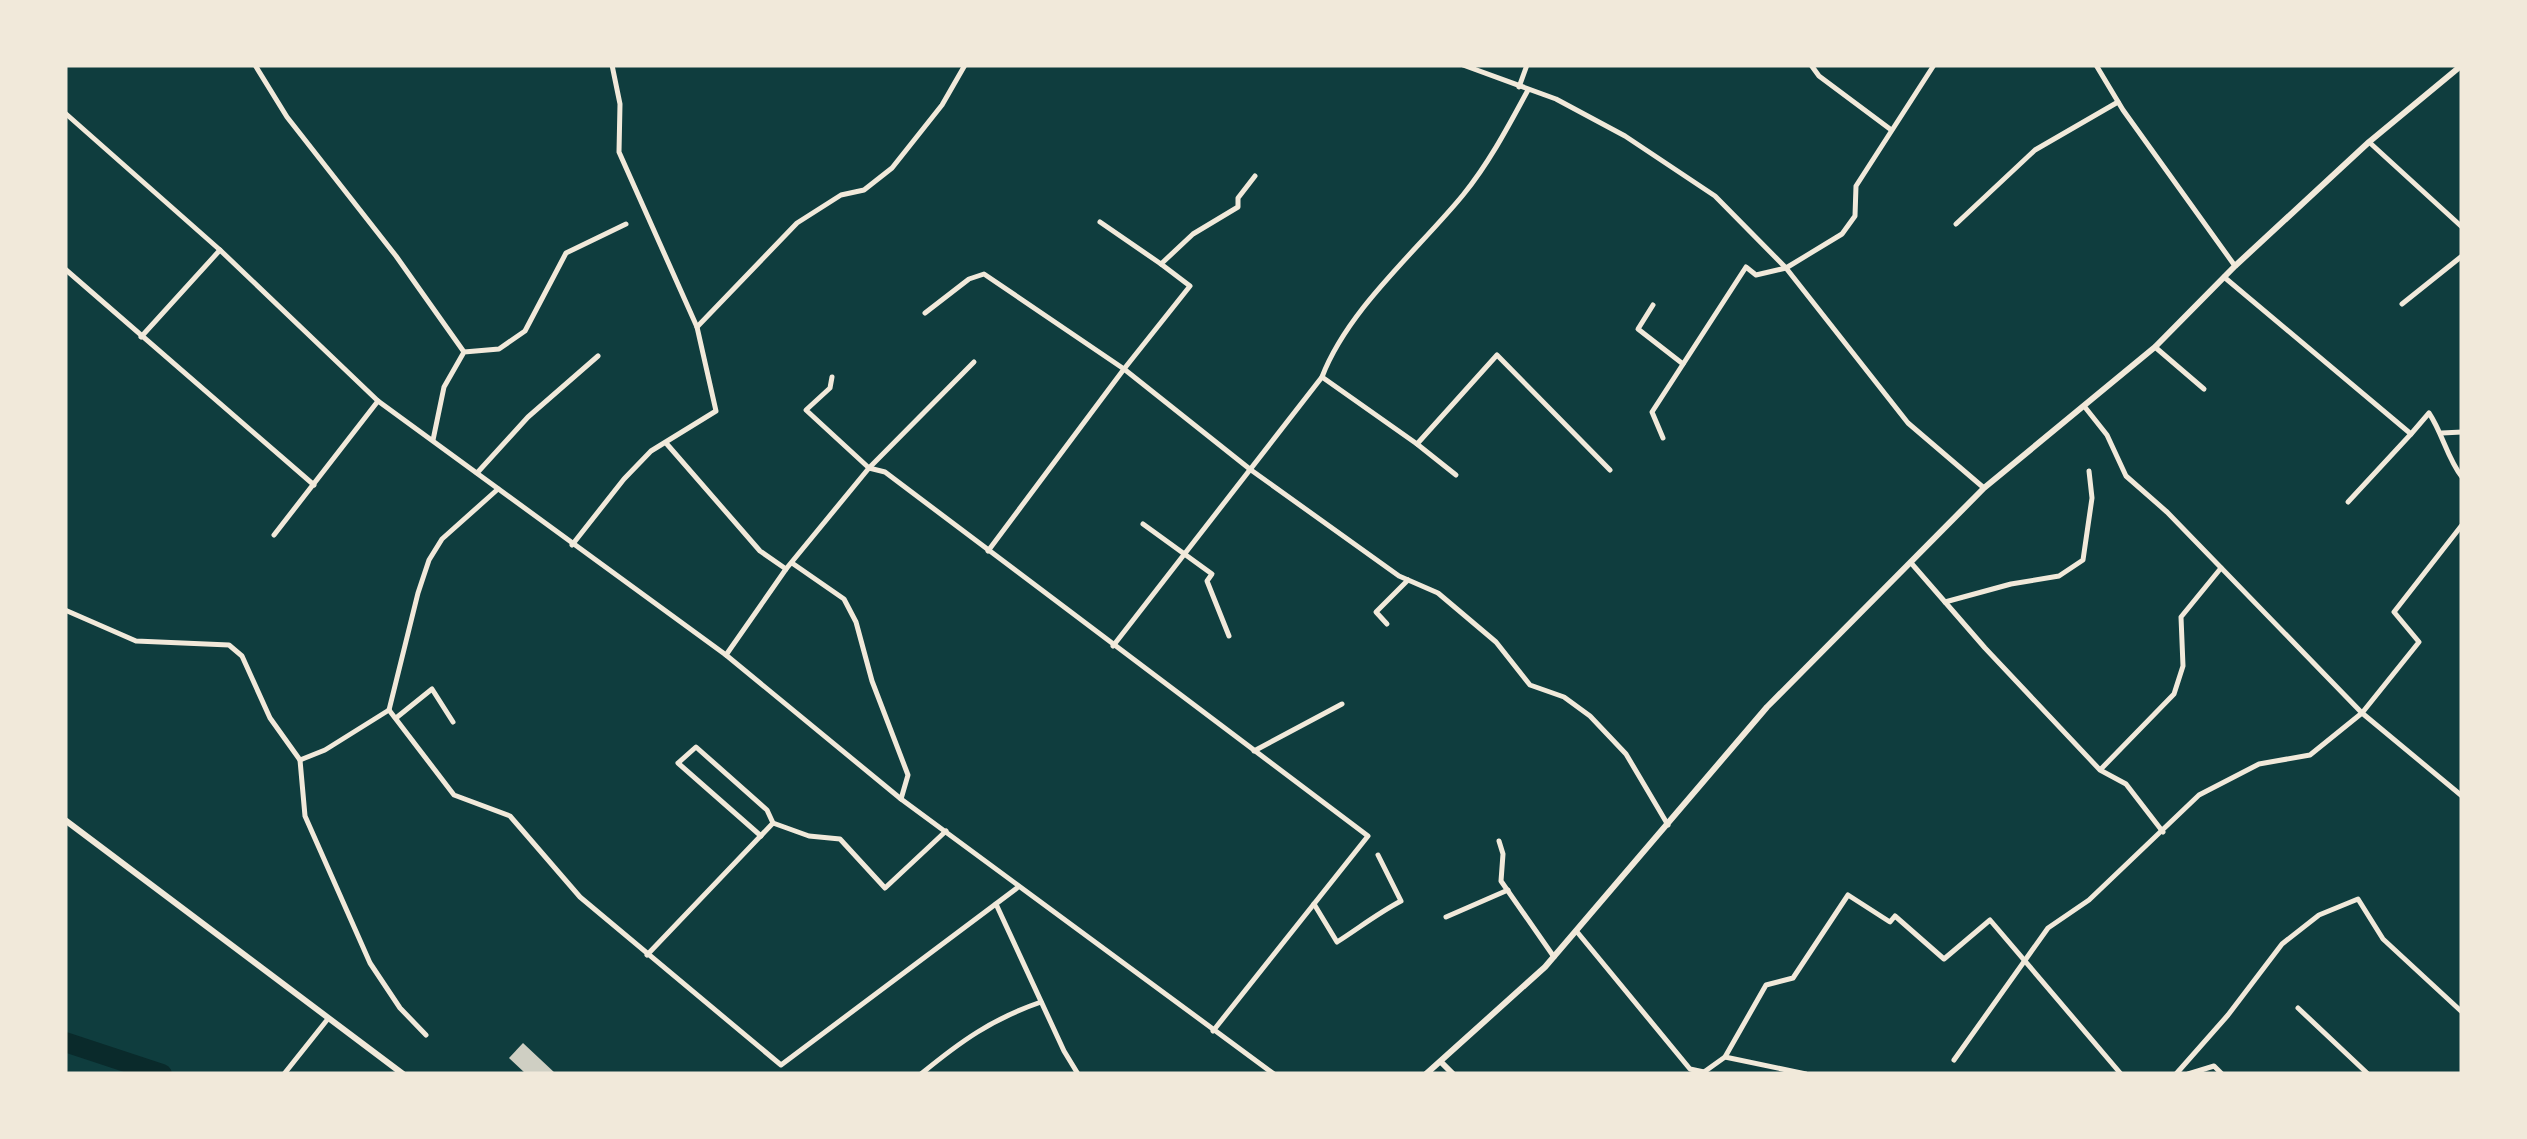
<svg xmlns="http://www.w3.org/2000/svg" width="2527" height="1139" font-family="'Open Sans',sans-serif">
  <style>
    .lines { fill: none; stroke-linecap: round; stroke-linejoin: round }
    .river { stroke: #0a2a2b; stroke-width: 20 }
    .building { fill: #cfcfc3 }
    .minor { stroke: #f1e9da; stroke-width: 5 }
    .tertiary { stroke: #f1e9da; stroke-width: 5 }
    .secondary { stroke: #f1e9da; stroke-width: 6 }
  </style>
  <rect width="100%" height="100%" fill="#0f3d3e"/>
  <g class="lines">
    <path class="river" d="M65 1042 162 1074"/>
  </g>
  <path class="building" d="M523 1043 556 1074H526L509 1058Z"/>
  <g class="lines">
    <g class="minor">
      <path d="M255 65 287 117 396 256 464 352"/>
      <path d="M1463 65 1556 99 1625 136 1715 196 1786 268 1908 423 1984 488"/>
      <path d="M1811 65 1819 76 1890 129"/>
      <path d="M2096 65 2123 110 2235 266"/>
      <path d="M1519 87 1527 65"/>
      <path d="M2369 142 2462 227"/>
      <path d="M1100 222 1161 264"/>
      <path d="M1956 224 2035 150 2118 102"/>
      <path d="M65 269 314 485"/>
      <path d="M2224 277 2411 434 2429 413C2443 434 2447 458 2462 477"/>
      <path d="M2402 304 2462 256"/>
      <path d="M1653 305 1638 329 1683 364"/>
      <path d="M925 313 969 279 984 274 1124 369 1251 470 1399 576 1438 593 1496 642 1530 685 1564 697 1590 716 1626 754 1668 825"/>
      <path d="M697 327 797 223 841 195 864 190 892 168 942 105 965 65"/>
      <path d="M141 337 220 250"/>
      <path d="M2155 347 2204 389"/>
      <path d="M832 377 830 388 806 410 869 468 974 362"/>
      <path d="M1322 377 1417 444 1456 475"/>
      <path d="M2084 406 2107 435 2126 476 2167 512 2362 713 2462 796"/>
      <path d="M2442 433 2462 432"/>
      <path d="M1663 438 1652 412 1746 267 1756 275 1786 268 1842 234 1855 216 1856 186 1934 65"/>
      <path d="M433 440 444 387 464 352 499 349 525 331 566 253 626 224"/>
      <path d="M666 443 760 551 786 569"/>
      <path d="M1417 444 1497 355 1610 470"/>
      <path d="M477 473 528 417 598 356"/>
      <path d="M2348 502 2411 434"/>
      <path d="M1143 524 1212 574 1207 581 1229 636"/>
      <path d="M274 535 378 401"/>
      <path d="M572 545 624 479 651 451 716 411 697 327 619 152 620 104 612 65"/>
      <path d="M988 551 1124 369 1190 286 1161 264 1193 234 1238 207V198L1255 176"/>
      <path d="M792 563 844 599 856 622 872 681 908 775 901 799"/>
      <path d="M1912 564 1985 648 2100 770 2126 784 2163 832"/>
      <path d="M1945 602 2011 584 2059 576 2083 560 2092 498 2089 471"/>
      <path d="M65 610 136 641 229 645 242 656 270 718 300 760 325 750 389 710"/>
      <path d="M1387 624 1376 612 1408 580"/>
      <path d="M1113 646 1322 377C1348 309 1417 251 1463 195 1489 163 1508 127 1528 90"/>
      <path d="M726 655 786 569 869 468 885 472 1368 836 1213 1031"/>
      <path d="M389 710 454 795 510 816 580 897 781 1065 1017 888"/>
      <path d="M389 710 418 593 429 560 442 539 498 489"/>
      <path d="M396 718 432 689 453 722"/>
      <path d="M1254 751 1342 704"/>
      <path d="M300 760 305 816 370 963 400 1008 426 1035"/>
      <path d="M2101 769 2174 694 2183 666 2181 617 2221 568"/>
      <path d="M761 836 678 763 696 747 767 810 773 823"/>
      <path d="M1499 841 1503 854 1501 881 1554 957"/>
      <path d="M996 904 1064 1051 1078 1074"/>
      <path d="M1314 904 1337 942C1359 928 1378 913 1401 901L1378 855"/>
      <path d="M1446 917 1508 890"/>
      <path d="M1578 933 1690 1069 1704 1072 1725 1057 1806 1074"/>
      <path d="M647 955 773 823 809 836 840 839 885 888 946 831"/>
      <path d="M2298 1008 2368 1074"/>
      <path d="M1725 1057 1766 985 1793 978 1848 895 1890 922 1895 916 1944 959 1990 920 2121 1074"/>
      <path d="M1954 1060 2048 928 2089 900 2199 795 2259 764 2310 755 2362 713 2419 642 2394 612 2462 525"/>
      <path d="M284 1074 327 1020"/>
      <path d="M921 1074C961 1041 992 1019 1041 1002"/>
      <path d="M2176 1074 2228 1015 2282 944 2319 915 2358 899 2383 939 2462 1012"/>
      <path d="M2188 1074 2214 1066 2222 1074"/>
    </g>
    <path class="tertiary" d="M65 113 220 250 378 401 726 655 901 799 1274 1074"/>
    <g class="secondary">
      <path d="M65 820 403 1074"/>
      <path d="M1441 1062 1453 1074"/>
      <path d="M1426 1074 1545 967 1767 707 1984 488 2155 347 2235 266 2369 142 2462 65"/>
    </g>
  </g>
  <rect width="2527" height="1139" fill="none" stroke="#f1e9da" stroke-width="135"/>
</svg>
